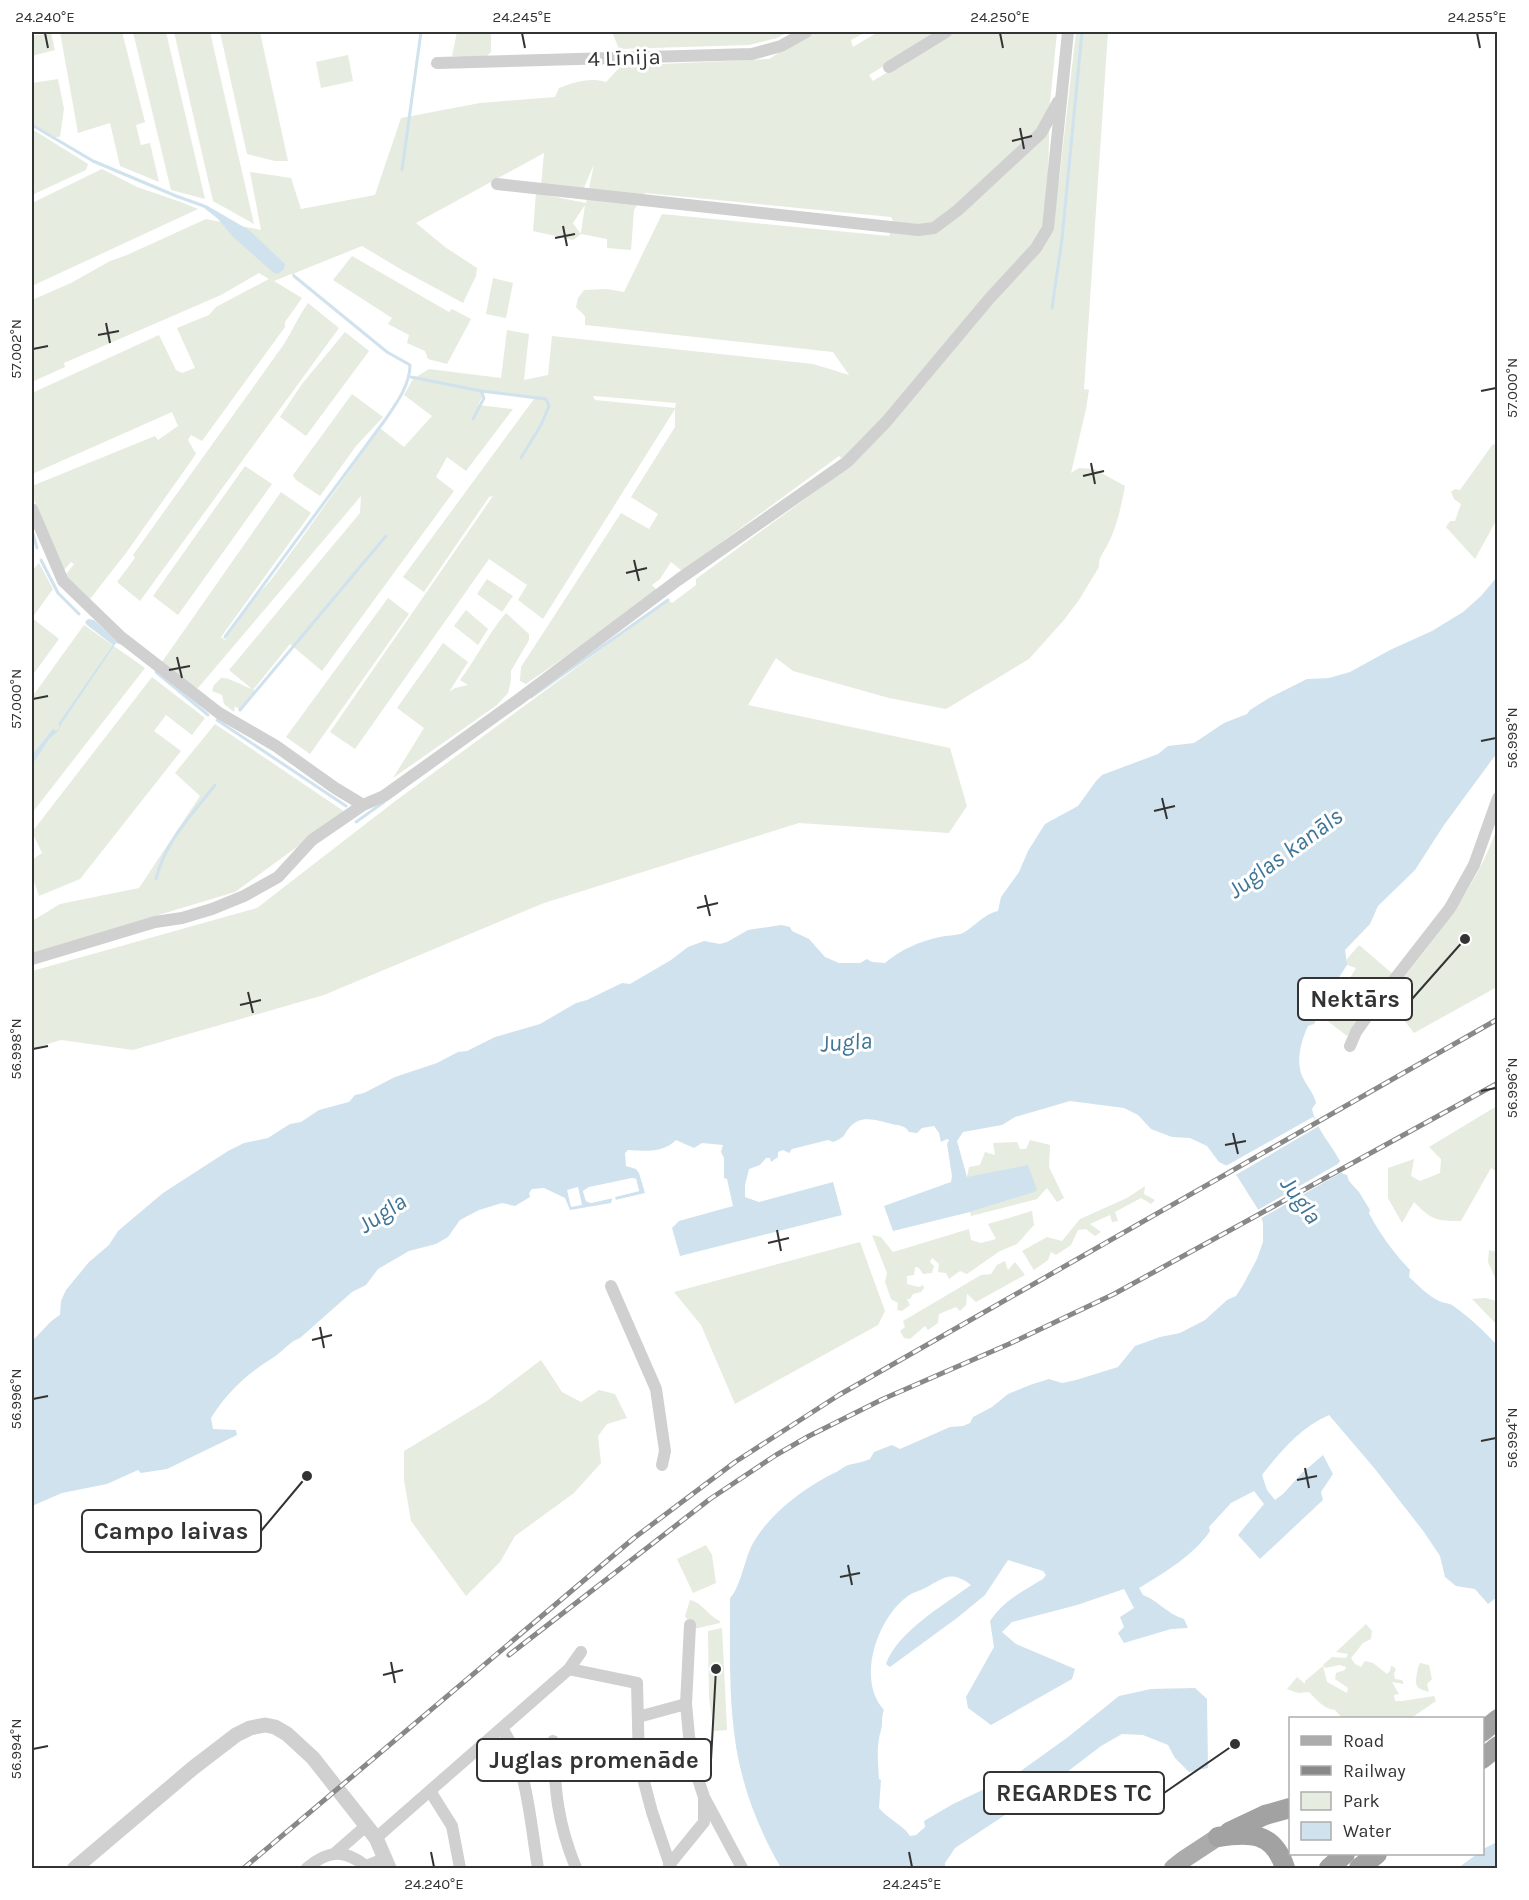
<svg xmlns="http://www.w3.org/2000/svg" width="1529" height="1900" font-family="Karla,sans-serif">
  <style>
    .green { fill: #e6ecdf; fill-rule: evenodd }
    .water { fill: #cfe2ee }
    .pier { fill: #fff; fill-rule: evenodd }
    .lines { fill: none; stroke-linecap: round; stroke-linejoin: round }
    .stream { stroke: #cfe2ee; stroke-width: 3 }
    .minor { stroke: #d0d0d0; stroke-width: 12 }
    .tertiary { stroke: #d0d0d0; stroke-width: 15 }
    .primary { stroke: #ababab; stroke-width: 18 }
    .trunk { stroke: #a2a2a2; stroke-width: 20 }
    .rail-casing { stroke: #888; stroke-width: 5 }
    .rail { stroke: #fff; stroke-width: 3; stroke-dasharray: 9; stroke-linecap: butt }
    .ticks { fill: none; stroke: #333; stroke-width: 2 }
    .labels { text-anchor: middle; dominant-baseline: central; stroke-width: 6; stroke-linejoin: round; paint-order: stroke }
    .street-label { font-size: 22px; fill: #333; stroke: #fff }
    .water-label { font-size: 24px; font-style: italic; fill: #3f7597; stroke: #fff }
    .leader { fill: none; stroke: #333; stroke-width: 2 }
    .callout-dot { fill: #333; stroke: #fff; stroke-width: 2 }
    .callout { fill: #fff; stroke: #333; stroke-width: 2 }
    .callout-label { font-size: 24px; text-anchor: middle; font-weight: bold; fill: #333 }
    .neatline { fill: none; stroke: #333; stroke-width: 2 }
    .ticks-label { font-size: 15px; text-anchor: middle; fill: #333 }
  </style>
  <rect width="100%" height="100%" fill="#fff"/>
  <g class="green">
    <path d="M60 32H122L145 122 136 125 141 145 150 143 159 182 120 166 110 123 78 133Z"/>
    <path d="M133 32H166L205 199 171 190Z"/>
    <path d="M174 32H210L254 224 213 201Z"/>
    <path d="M220 32H260L288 161H275L247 154Z"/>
    <path d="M457 32H491V52L484 59 452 56Z"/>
    <path d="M612 32H788L777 38 749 45 619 49Z"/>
    <path d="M811 32H866L851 40 853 47 878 32H940L869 75 873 81 953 32H1057L1050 103 1047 213 1059 181 1076 32H1108L1084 389 1089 390 1086 409 1071 473 1079 468 1094 469 1125 486C1121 507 1117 527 1107 546 1103 553 1098 559 1099 567L1079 600 1064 620 1029 659 946 709 889 698 793 671 776 658 748 705 950 748 967 806 949 833 799 823 544 903 324 995 133 1050 61 1040 32 1049V971L257 908 394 802 668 600 672 603 696 585V579L850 466 839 456 682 571 671 562 660 579 652 585 657 590 631 611 526 684 520 681 521 667 621 513 649 529 658 514 631 497 675 427V409L543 619 518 600 527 585 489 559 355 749 330 732 493 496 489 497 424 592 403 577 534 399 485 391 478 405 513 409 466 471 447 457 436 477 454 491 322 671 290 644 253 690 256 691 240 710 235 706 234 712 224 704 222 695 212 691 214 685 221 678C229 677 243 686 252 689L229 670 360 513 361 496 198 688 194 687 162 662 281 492 311 513 221 637 225 640 252 601 270 581 301 539 380 428 404 447 432 416 404 395 413 379 429 369 501 378 507 330 529 334 524 380 548 375 552 336 813 364 849 375 833 352 585 325V316L576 307 578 298 584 290 607 289 624 292 662 214 889 236 894 223 891 217 645 193 634 210 631 250 607 248V239L581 234 573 240 533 231 536 193 586 203 594 164 583 190 541 185 544 153 416 223 445 247 477 268 476 276 463 303 402 270 362 246 295 273 294 276 291 274 274 281 302 298 285 322V327L202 441 191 435 188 440 196 454 126 553 90 599 64 577 74 564 71 562 64 570 32 495V486L155 436 158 440 178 426 172 412 32 474V393L159 335 176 370 182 373 195 368 177 328 209 315 216 307 269 279 259 273 221 295 64 363 65 367 32 382V300L71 283 110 261 127 255 206 219 261 230 250 172 291 178 301 209 375 195 401 118 480 103 555 97 559 88C575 82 589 77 606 82L621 66 769 59ZM585 205 581 233H580L573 223ZM593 396H594L676 403 675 408 595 400Z"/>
    <path d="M51 33 55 50 32 56V36Z"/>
    <path d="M348 55 353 81 321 88 316 62Z"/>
    <path d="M58 79 64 109 60 137H55L32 124V83Z"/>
    <path d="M32 129 88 164 86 170 32 195Z"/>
    <path d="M102 169 137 187 181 202 198 209 32 286V203Z"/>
    <path d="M352 256 449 312 452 309 471 319 447 364 428 359 425 351 407 343 409 335 388 324 392 318 333 280Z"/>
    <path d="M493 278 513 283 506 318 486 314Z"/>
    <path d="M308 303 339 328 140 601 117 582 135 558 133 555 284 344C293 330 298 317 308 303Z"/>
    <path d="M345 332 369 351 306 436 280 417 302 384Z"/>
    <path d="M352 394 383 417 356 446 320 496 296 480 293 475Z"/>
    <path d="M1493 444 1497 446V519L1475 559 1446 527 1450 521H1455L1461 504 1454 499 1451 492 1455 489 1460 490Z"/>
    <path d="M245 466 272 484 178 615 153 596Z"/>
    <path d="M39 563 53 589 32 618 59 639 32 676V571Z"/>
    <path d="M487 579 513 596 502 612 477 594Z"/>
    <path d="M388 598 409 614 310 754 286 737Z"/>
    <path d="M466 610 488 629 478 645 454 626Z"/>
    <path d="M506 613 529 634V640L511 671V680L508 693 497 705 393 778 424 728 397 708 443 643 468 662 449 692 455 688 468 685 460 680C476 659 488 634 506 613Z"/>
    <path d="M84 625 145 668 32 813V697Z"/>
    <path d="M152 677 205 718 192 735 166 715 154 731 181 751 80 879 39 896 32 876V860L42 853 32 832Z"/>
    <path d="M215 724 345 812 235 892 32 953V921L60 904 139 888 200 796 175 773Z"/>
    <path d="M1497 828V987L1414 1033 1388 999C1428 945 1475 893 1497 828Z"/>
    <path d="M1359 945 1393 974 1347 1036 1325 1019 1356 968 1347 965 1340 967Z"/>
    <path d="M1497 1106V1172L1491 1168 1461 1221C1436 1221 1432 1220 1414 1202L1402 1223 1388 1198V1168L1414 1159 1411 1176 1420 1181 1440 1173 1441 1159 1429 1147Z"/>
    <path d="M1030 1140 1050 1145 1049 1167 1064 1198 1057 1202 1047 1188 1037 1199 971 1216 970 1212 1033 1192 967 1177 969 1167 980 1165 985 1152 995 1155 993 1143 1017 1142 1020 1149H1026Z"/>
    <path d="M1145 1186 1144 1194 1155 1200 1151 1204 1141 1198 1115 1212 1118 1221 1112 1222 1110 1215 1090 1224 1101 1232 1095 1236 1086 1229 1078 1230 1071 1245 1056 1255 1051 1252 1048 1260 1034 1270C1029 1264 1027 1257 1022 1251L1047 1237 1062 1241 1080 1219 1127 1198Z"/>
    <path d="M1032 1211 1034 1225 1017 1244 1000 1251 967 1274 960 1271 949 1279 946 1273 938 1272 939 1264 932 1258 930 1262 934 1266 932 1273 923 1274 919 1268 915 1267 914 1275 907 1276V1284L919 1287 923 1285 924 1288 921 1292 913 1294 910 1299H907L910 1305 902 1311 897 1310 898 1303 891 1299 885 1282 887 1273 872 1235 881 1237 893 1252 969 1229 971 1240 981 1243 996 1239 988 1224Z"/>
    <path d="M860 1242 885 1311 878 1325 735 1404 701 1325 674 1292Z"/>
    <path d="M1489 1250 1497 1252V1282L1488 1262Z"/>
    <path d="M1005 1261 1008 1270 1015 1262 1025 1275 976 1302 967 1294 966 1305 960 1311 956 1307 939 1314 938 1323 928 1330 925 1326 910 1339 904 1338 900 1331 905 1327 903 1321 981 1275 991 1274 997 1265Z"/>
    <path d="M1485 1298 1497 1301V1325L1472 1299Z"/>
    <path d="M541 1360 562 1392 581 1402 599 1390 615 1394 627 1418 607 1424 598 1436 601 1463 574 1493 515 1536 500 1562 466 1596 411 1521 404 1480V1451L487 1401Z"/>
    <path d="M706 1545 712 1555 716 1583 693 1593 677 1559Z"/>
    <path d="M690 1600C703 1603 708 1616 720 1621V1623L694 1629 685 1616Z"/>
    <path d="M1366 1624 1372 1631 1371 1639 1363 1643 1351 1658 1355 1664 1361 1667 1365 1661 1373 1663 1387 1674 1390 1671 1391 1666 1394 1667 1396 1670 1394 1673 1395 1679 1402 1680 1404 1684 1392 1682 1399 1694 1394 1695 1395 1701H1402L1434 1696 1436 1701 1411 1718H1342L1335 1710C1324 1709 1317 1700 1309 1692L1298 1693 1287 1689 1297 1677 1305 1684V1681L1323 1666 1327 1682 1347 1693 1348 1688 1335 1679 1336 1673 1345 1670 1346 1667 1340 1665 1325 1668 1323 1665 1332 1657 1346 1658 1348 1654 1336 1652Z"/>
    <path d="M722 1628 727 1730 714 1731 709 1698 708 1631Z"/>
    <path d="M1420 1663 1429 1665 1432 1679 1427 1684 1429 1692C1415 1688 1415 1686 1417 1673 1418 1669 1418 1666 1420 1663Z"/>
  </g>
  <g class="water">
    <path d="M206 205 249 230 285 264 284 269 278 274 274 273 233 237 218 219 203 207Z"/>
    <path d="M1497 577V753L1444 825 1415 870 1378 906 1370 924 1345 950 1347 965 1329 993 1314 1024 1308 1026C1301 1041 1295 1062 1303 1078 1307 1086 1314 1094 1316 1103L1312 1109C1316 1129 1331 1144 1340 1161L1337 1165 1343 1174 1347 1175 1349 1181 1359 1192 1370 1210 1369 1213C1379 1233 1394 1253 1410 1270L1409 1277C1418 1285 1428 1296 1439 1301 1443 1303 1448 1303 1452 1305 1468 1316 1484 1331 1497 1345V1597L1488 1604 1475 1589 1456 1586 1445 1577 1440 1556 1424 1532 1375 1469 1329 1415C1301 1427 1280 1452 1262 1475L1267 1490 1275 1500 1283 1494 1302 1473 1323 1455 1333 1474 1321 1492 1323 1500 1260 1559 1238 1535 1264 1504 1254 1491 1231 1503 1209 1527 1210 1531C1194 1555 1164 1573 1139 1588L1143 1595C1159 1601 1167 1614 1184 1619L1188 1628 1171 1629 1124 1643 1118 1633 1124 1627 1120 1617 1134 1608 1124 1589 1077 1605 1012 1622 1002 1632 1016 1644 1075 1669 1072 1679 991 1725 968 1708 966 1697 994 1647 990 1621C1003 1601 1023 1591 1043 1579L1046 1575 1043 1571 1008 1560 985 1595 957 1618 890 1667 886 1664C897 1632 944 1605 971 1585 950 1569 943 1579 925 1588 920 1591 913 1592 908 1596 877 1618 856 1680 884 1710 881 1717 883 1723 881 1730 876 1746 878 1761 879 1779L881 1780 879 1808C888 1819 903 1825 910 1836L916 1835 925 1827 924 1821 953 1804 1018 1773 1068 1737 1119 1696 1151 1689 1195 1688 1207 1699 1208 1768 1189 1772 1175 1758 1168 1745 1143 1735 1122 1734 1101 1746 1046 1788 955 1848 945 1863V1868H781C762 1835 747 1800 739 1762 728 1710 730 1651 730 1598 739 1590 745 1560 751 1547 766 1517 802 1489 832 1474 838 1472 843 1467 848 1465 856 1463 863 1462 870 1459L874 1452 892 1445 900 1449 950 1427 963 1426 970 1423 973 1417 992 1407 1008 1394 1030 1385 1049 1379 1062 1383 1076 1380 1118 1367 1135 1346 1160 1337 1180 1333 1205 1320 1227 1300 1236 1296 1243 1285 1257 1259 1263 1242V1223L1259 1211 1237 1176 1227 1166 1219 1162 1207 1146 1190 1138 1172 1137 1151 1129 1138 1115 1124 1108 1070 1101 1015 1117 1002 1125 963 1132 957 1141 967 1177 1028 1165 1037 1190 1034 1192 970 1212 893 1231 884 1206 951 1182 952 1176 947 1144 949 1140 947 1139 941 1142 939 1133 934 1126 922 1128 917 1133 909 1132C905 1125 900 1126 892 1124 879 1121 862 1114 851 1126 842 1135 848 1136 833 1142L828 1140 792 1149 789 1153 783 1150 778 1152V1157L771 1162 770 1158H766L760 1165 749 1169 745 1185V1197L759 1202 833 1182 842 1215 680 1256 672 1228 679 1221 733 1206 727 1179 724 1178V1158L721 1152 723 1145 702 1143 694 1148 676 1140C663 1153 645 1151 628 1150L625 1153 626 1166 636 1169 639 1173 645 1193 615 1200 614 1197 639 1191 636 1179 632 1178 583 1191 586 1201 591 1203 613 1198V1201L611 1203 570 1210 565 1198 544 1188 532 1189 529 1193 530 1197 515 1206 502 1203 479 1210 460 1220 448 1237 436 1244 409 1251 378 1269 366 1285 352 1292 300 1338C289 1342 283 1351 274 1357 247 1374 228 1391 211 1418L213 1429 236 1430 237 1435 167 1469 141 1473 138 1470 107 1484 62 1493 32 1506V1341C42 1332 49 1321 60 1315L61 1301 66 1290 89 1262 109 1245 118 1231 163 1193 228 1151 244 1143 268 1138 290 1124 301 1122 319 1110 349 1102 355 1095 364 1093 395 1077 437 1063 458 1052 467 1051 495 1037 540 1024 576 1003 587 1000 622 983 630 984 671 960 688 947 704 941 720 944 727 942 748 930 781 925 790 927 792 931 809 939 825 957 839 963H860L867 959 872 962 885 963C900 950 920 941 940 937 947 935 956 936 963 933 975 926 984 914 998 911L1001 897 1019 872 1028 851 1045 824 1078 806 1096 781 1102 775 1158 754 1168 746 1194 743 1224 723 1247 714 1250 710 1269 698 1307 679 1329 678 1350 672 1390 650 1432 631 1463 612 1481 596Z"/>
    <path d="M88 619 94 620 122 645 116 643 62 723 58 731 49 739 32 765 33 754 53 729 57 731 60 726 58 724 113 645 87 625 85 622Z"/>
    <path d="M1497 1842V1868H1458L1477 1854H1482L1483 1849Z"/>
  </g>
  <g class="pier">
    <path d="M1313 1117 1319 1126 1234 1176 1224 1167Z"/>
    <path d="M1343 1161 1341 1164 1345 1172H1348L1345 1173 1344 1171 1258 1220 1256 1211Z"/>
    <path d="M632 1178 636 1179 639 1191 615 1197 617 1203 611 1205 612 1198 591 1203 586 1201 583 1191 589 1187ZM634 1182 636 1189 634 1190 588 1199 587 1192 590 1190Z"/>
    <path d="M578 1187 582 1205 571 1207 567 1190Z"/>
  </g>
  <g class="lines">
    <g class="stream">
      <path d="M32 125 93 161 176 196 204 206"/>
      <path d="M402 170 421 32"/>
      <path d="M1052 308 1062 239 1082 32"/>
      <path d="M411 377 481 391 484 398 473 419"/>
      <path d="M481 391 546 399 549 406 541 425 521 458"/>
      <path d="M32 530 37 548"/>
      <path d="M41 560 58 593 79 614"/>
      <path d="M225 637 385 420C396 404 410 385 410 365L387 352 294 276"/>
      <path d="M156 672 208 715"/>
      <path d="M531 697 668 600"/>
      <path d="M240 710 386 536"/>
      <path d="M217 720 346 806"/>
      <path d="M356 822 384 802"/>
      <path d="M156 879C165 841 192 815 215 785"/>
    </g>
    <g class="minor">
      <path d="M437 63 752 54 781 46 806 32"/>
      <path d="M889 67 946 32"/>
      <path d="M497 184 918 230 934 228 958 210 1041 133 1058 102"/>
      <path d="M32 509 63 581 121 637 219 713 276 746 335 788 363 805"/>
      <path d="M32 959 155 922 182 918 212 909 244 896 278 877 312 840 363 805 384 796 518 700 678 580 847 462 886 422 989 299 1036 248 1048 228 1068 32"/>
      <path d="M1350 1046 1356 1032 1380 998 1450 908 1474 865 1498 798"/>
      <path d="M611 1286 656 1389 665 1451 662 1465"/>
      <path d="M690 1625 686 1704 689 1736 696 1773 704 1797 742 1868"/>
      <path d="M569 1669 637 1683 639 1763 652 1812 671 1868"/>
      <path d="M638 1717 686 1704"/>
      <path d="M502 1728C528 1768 530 1822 538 1868"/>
      <path d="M553 1741C555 1790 557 1822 576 1868"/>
      <path d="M522 1776 554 1754"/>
      <path d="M430 1791 452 1826 460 1868"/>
      <path d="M376 1838 569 1669 581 1652"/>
      <path d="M334 1854 366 1826"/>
      <path d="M669 1865 704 1822V1798"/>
      <path d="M307 1868C328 1850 344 1849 366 1866L386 1858"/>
    </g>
    <path class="tertiary" d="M75 1868 193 1768 236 1735 250 1728 265 1725 275 1727 287 1734 313 1758 376 1838 389 1868"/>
    <path class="primary" d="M1173 1868 1183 1860 1218 1837"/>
    <g class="trunk">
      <path d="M1482 1732 1498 1719"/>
      <path d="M1482 1759 1498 1746"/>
      <path d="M1229 1832 1265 1815 1290 1808"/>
      <path d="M1218 1837C1250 1832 1274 1832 1285 1868"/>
      <path d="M1329 1868 1345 1854"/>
      <path d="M1359 1868 1377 1854"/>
    </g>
    <g class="rail-casing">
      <g id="rail">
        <path d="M509 1655 710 1499 776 1455 809 1436 883 1399 1009 1344 1114 1294 1498 1083"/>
        <path d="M244 1868 634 1538 735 1462 839 1395 1498 1019"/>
      </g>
    </g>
    <use href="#rail" class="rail"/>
  </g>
  <path class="ticks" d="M45 33 48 48M522 33 525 48M1000 33 1003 48M1477 33 1480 48M1020 128 1024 149M1012 141 1032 136M563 226 567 246M555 238 575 234M106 323 110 343M98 335 119 331M33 349 48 346M1481 391 1496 388M1091 463 1095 484M1083 476 1104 471M634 560 639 581M626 573 647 568M177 657 182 678M169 670 190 666M33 699 48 696M1481 741 1496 738M1162 798 1167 819M1154 811 1175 806M705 895 710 916M697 908 718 903M248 992 253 1013M240 1005 261 1000M33 1049 48 1046M1481 1091 1496 1088M1233 1133 1238 1154M1225 1145 1246 1141M777 1230 781 1251M768 1243 789 1238M320 1327 324 1348M312 1340 332 1335M33 1399 48 1396M1481 1441 1496 1438M1305 1468 1309 1488M1297 1480 1317 1476M848 1565 852 1585M840 1577 860 1573M391 1662 395 1683M383 1675 403 1670M33 1749 48 1746M431 1852 434 1867M909 1852 912 1867"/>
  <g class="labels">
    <g class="street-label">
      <text transform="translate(624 58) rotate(-2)">4 Līnija</text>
    </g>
    <g class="water-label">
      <text transform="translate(1285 853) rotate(-36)">Juglas kanāls</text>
      <text transform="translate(846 1042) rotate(-4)">Jugla</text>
      <text transform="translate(1301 1200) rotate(54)">Jugla</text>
      <text transform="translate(382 1213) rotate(-33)">Jugla</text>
    </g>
  </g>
  <path class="leader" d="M1465 939L1412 999M307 1476L261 1531M716 1669L711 1760M1235 1744L1164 1793"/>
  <g class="callout-dot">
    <circle cx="1465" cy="939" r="6"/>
    <circle cx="307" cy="1476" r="6"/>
    <circle cx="716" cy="1669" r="6"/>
    <circle cx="1235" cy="1744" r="6"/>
  </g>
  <g class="callout">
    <rect x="1298" y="978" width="114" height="42" rx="6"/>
    <rect x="82" y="1510" width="179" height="42" rx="6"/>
    <rect x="477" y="1739" width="234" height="42" rx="6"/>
    <rect x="984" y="1772" width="180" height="42" rx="6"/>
  </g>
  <g class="callout-label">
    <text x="1355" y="1007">Nektārs</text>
    <text x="171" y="1539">Campo laivas</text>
    <text x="594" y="1768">Juglas promenāde</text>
    <text x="1074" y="1801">REGARDES TC</text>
  </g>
  <rect width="1529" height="1900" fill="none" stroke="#ffffff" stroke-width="66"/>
  <rect x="1289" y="1717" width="195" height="138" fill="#ffffff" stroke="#adadad" stroke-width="1.5"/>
  <rect x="1301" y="1736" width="30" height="9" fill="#ababab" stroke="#adadad" stroke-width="1.5"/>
  <text x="1343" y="1747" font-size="18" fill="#333333">Road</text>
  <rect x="1301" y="1766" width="30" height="9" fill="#888888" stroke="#adadad" stroke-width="1.5"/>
  <text x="1343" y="1777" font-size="18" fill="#333333">Railway</text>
  <rect x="1301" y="1792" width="30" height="18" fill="#e6ecdf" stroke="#adadad" stroke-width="1.5"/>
  <text x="1343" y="1807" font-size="18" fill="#333333">Park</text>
  <rect x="1301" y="1822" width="30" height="18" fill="#cfe2ee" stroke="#adadad" stroke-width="1.5"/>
  <text x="1343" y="1837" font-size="18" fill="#333333">Water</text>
  <rect x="33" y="33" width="1463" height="1834" class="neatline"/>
  <g class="ticks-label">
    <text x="45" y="22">24.240°E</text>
    <text x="522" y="22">24.245°E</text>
    <text x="1000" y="22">24.250°E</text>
    <text x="1477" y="22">24.255°E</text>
    <text transform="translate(16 349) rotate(-90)" y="5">57.002°N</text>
    <text transform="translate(1512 388) rotate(-90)" y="5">57.000°N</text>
    <text transform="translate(16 699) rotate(-90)" y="5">57.000°N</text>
    <text transform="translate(1512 738) rotate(-90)" y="5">56.998°N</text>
    <text transform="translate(16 1049) rotate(-90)" y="5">56.998°N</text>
    <text transform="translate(1512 1088) rotate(-90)" y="5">56.996°N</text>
    <text transform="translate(16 1399) rotate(-90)" y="5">56.996°N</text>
    <text transform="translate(1512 1438) rotate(-90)" y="5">56.994°N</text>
    <text transform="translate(16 1749) rotate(-90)" y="5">56.994°N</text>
    <text x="434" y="1889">24.240°E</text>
    <text x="912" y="1889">24.245°E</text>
  </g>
</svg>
